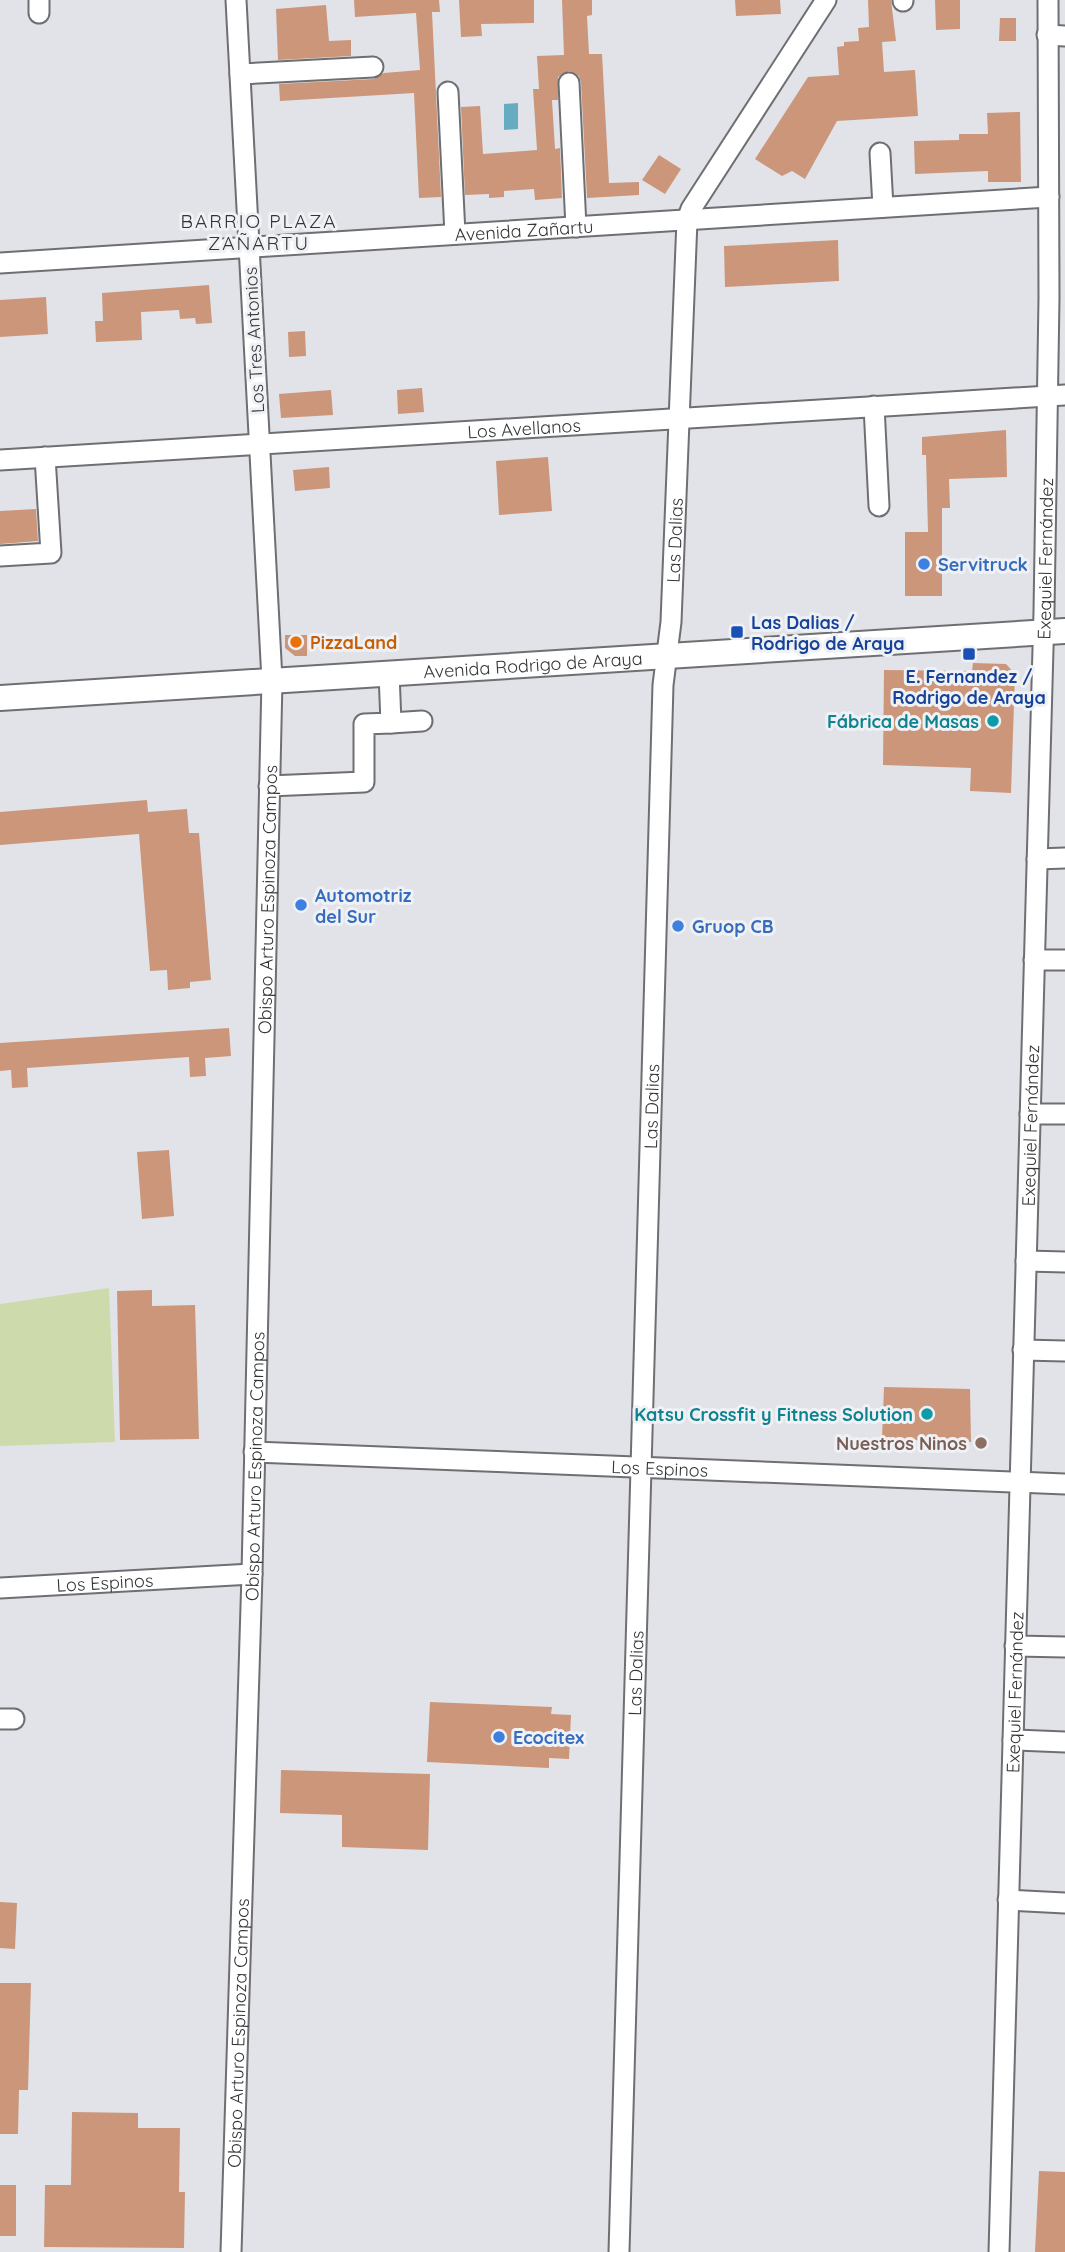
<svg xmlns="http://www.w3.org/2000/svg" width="1065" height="2252" font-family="Quicksand,sans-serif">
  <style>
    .green { fill: #cddbac }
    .water { fill: #66abbf }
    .building { fill: #cb967a }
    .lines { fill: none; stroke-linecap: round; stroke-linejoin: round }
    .minor-casing { stroke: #6e6f73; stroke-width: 23 }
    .major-casing { stroke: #6e6f73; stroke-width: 28 }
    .minor { stroke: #fff; stroke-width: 19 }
    .major { stroke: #fff; stroke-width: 24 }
    .shop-dot { fill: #3f7fe0; stroke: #eff1f5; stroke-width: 2.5 }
    .transit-dot { fill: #1a4fb4; stroke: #eff1f5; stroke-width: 2.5 }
    .food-dot { fill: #e8710a; stroke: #eff1f5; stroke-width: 2.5 }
    .culture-dot { fill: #0f9aa8; stroke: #eff1f5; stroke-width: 2.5 }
    .education-dot { fill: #8d6e63; stroke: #eff1f5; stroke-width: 2.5 }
    .labels { text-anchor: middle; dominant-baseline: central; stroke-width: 6; stroke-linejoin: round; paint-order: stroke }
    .street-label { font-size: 18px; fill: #333436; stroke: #eff1f5 }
    .shop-label { font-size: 18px; font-weight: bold; fill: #366cbe; stroke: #eff1f5; text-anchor: start }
    .transit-label { font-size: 18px; font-weight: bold; fill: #164399; stroke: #eff1f5; text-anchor: start }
    .food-label { font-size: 18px; font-weight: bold; fill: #c56008; stroke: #eff1f5; text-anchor: start }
    .culture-label { font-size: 18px; font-weight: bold; fill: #0d838f; stroke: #eff1f5; text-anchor: end }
    .education-label { font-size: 18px; font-weight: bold; fill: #785e54; stroke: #eff1f5; text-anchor: end }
    .neighbourhood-label { font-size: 19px; letter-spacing: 2px; fill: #333436; stroke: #eff1f5 }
  </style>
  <rect width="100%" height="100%" fill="#e2e3e8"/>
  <path class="green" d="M109 1288 115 1442 0 1446V1304Z"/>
  <path class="water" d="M518 103V129L504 130V104Z"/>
  <g class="building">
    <path d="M354 0H439L440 12H432L441 197 419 198 414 93 280 101 279 84 374 79 384 73 420 70 416 13 355 17Z"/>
    <path d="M459 0H534V23L481 24 482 36 461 37Z"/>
    <path d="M562 0H592V15L587 16 589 54H602L609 183 639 182V195L587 198 581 82 579 76 569 71 558 77V100H552L555 149 560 148 562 198 535 200 534 189 504 191V197L489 198V194L465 195 461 107 480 106 483 154 537 150 533 89H539L537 56 564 55Z"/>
    <path d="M735 0H780L781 14 736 16Z"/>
    <path d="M868 0H891L896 41 882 42 884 72 915 70 918 116 837 121 805 179 792 171 782 176 755 159 808 77 839 75 837 47 844 46V42L859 41 858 28 869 27Z"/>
    <path d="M935 0H960V29L936 30Z"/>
    <path d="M326 5 329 41 351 40V56L278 60 276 9Z"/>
    <path d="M1000 18H1016V41H999Z"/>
    <path d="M1020 112 1021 182H988V171L915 174 914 141 959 140V134H988L987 113Z"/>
    <path d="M659 155 681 169 665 194 642 180Z"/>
    <path d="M838 240 839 281 725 287 724 246Z"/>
    <path d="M209 285 212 323 196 324 195 318 180 319 179 310 141 312 142 340 96 342 95 321H103L102 293Z"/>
    <path d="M46 297 48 334 0 337V300Z"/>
    <path d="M305 331 306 356 289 357 288 332Z"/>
    <path d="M422 388 424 412 398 414 397 390Z"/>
    <path d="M331 390 333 415 281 418 279 394Z"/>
    <path d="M1006 430 1007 477 949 479 950 508H942V596H905V532H928L926 455H922V437Z"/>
    <path d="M548 457 552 511 499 515 496 461Z"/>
    <path d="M329 467 330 488 295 491 293 470Z"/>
    <path d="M36 509 38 541 0 544V511Z"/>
    <path d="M285 635H307V656H295L285 648Z"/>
    <path d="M973 663 1006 664 1015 674 1011 793 970 791 971 768 883 765 884 670 972 671Z"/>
    <path d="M147 800 148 812 187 809 189 833H199L211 980 190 982V988L168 990 167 970 150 971 139 834 0 845V812Z"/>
    <path d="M229 1028 231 1056 205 1058 206 1076 190 1077 189 1057 27 1068 28 1087 12 1088 11 1070 0 1071V1043Z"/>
    <path d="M169 1150 174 1216 142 1219 137 1152Z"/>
    <path d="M152 1290V1306L195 1305 199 1439 120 1440 117 1291Z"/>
    <path d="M884 1387 970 1389 971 1442 882 1439Z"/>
    <path d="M430 1702 552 1707 551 1714 571 1715 569 1759 549 1758V1768L427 1762Z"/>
    <path d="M281 1770 430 1774 428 1850 342 1847V1815L280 1813Z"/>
    <path d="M0 1902 17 1903 15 1949 0 1948Z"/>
    <path d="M0 1983H31L28 2090H19L18 2134H0Z"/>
    <path d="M72 2112 138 2113V2128H180L179 2192H185L184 2248 44 2247 45 2185H71Z"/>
    <path d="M1039 2171 1065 2172V2252H1035Z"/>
    <rect x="0" y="2185" width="16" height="51"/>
  </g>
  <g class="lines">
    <g class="minor-casing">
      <g id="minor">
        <path d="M39 0V13"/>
        <path d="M903 0V1"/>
        <path d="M1047 35 1065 36"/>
        <path d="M240 74 373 67"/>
        <path d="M569 83 576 227"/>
        <path d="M448 92 455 234"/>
        <path d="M880 153 883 207"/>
        <path id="s1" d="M0 263 1049 197"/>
        <path d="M874 406 879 506"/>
        <path id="s2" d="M0 460 1065 395"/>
        <path d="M0 556 51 553 45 457"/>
        <path d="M391 723 422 721"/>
        <path d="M269 786 364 782V724L391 723 389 673"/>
        <path d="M1037 859 1065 858"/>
        <path d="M1034 960H1065"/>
        <path d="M1030 1114H1065"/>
        <path d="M1026 1261 1065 1262"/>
        <path d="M1023 1350 1065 1351"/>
        <path id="s3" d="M254 1452 1065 1484"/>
        <path id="s4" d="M0 1588 252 1574"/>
        <path d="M1015 1646 1065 1647"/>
        <path d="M0 1719H14"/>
        <path d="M1013 1740 1065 1742"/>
        <path d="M1008 1900 1065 1903"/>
        <path id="s5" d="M231 2252 252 1574 272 680 236 0"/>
        <path id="s6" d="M619 2252 663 685 671 622 687 220 691 209 826 0"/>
        <path id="s7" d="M999 2252 1044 612 1049 298 1048 0"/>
      </g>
    </g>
    <g class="major-casing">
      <g id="major">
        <path id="s8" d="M0 698 1065 631"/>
      </g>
    </g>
    <use href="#minor" class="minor"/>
    <use href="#major" class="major"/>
  </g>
  <g class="shop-dot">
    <circle cx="924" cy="564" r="7"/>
    <circle cx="301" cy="905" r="7"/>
    <circle cx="678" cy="926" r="7"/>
    <circle cx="499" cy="1737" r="7"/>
  </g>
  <g class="transit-dot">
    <rect x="730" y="625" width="14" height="14" rx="3.5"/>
    <rect x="962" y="647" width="14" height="14" rx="3.5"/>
  </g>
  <circle class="food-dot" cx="296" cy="642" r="7"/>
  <g class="culture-dot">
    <circle cx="993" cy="721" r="7"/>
    <circle cx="927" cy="1414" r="7"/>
  </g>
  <circle class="education-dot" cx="981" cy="1443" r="7"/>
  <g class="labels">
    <g class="street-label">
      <text stroke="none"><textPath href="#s1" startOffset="525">Avenida Zañartu</textPath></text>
      <text transform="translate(254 340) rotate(-93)">Los Tres Antonios</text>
      <text stroke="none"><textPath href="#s2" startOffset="525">Los Avellanos</textPath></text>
      <text stroke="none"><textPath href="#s6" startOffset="1713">Las Dalias</textPath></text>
      <text stroke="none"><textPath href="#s7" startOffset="1694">Exequiel Fernández</textPath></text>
      <text stroke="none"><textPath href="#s8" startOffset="534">Avenida Rodrigo de Araya</textPath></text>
      <text stroke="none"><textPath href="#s5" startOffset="1353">Obispo Arturo Espinoza Campos</textPath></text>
      <text stroke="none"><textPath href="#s6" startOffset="1146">Las Dalias</textPath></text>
      <text stroke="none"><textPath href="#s7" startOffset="1127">Exequiel Fernández</textPath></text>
      <text stroke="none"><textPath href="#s5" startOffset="786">Obispo Arturo Espinoza Campos</textPath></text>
      <text stroke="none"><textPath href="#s3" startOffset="406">Los Espinos</textPath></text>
      <text stroke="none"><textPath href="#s4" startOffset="105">Los Espinos</textPath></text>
      <text stroke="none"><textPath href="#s6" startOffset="579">Las Dalias</textPath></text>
      <text stroke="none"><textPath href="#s7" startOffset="560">Exequiel Fernández</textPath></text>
      <text stroke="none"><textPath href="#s5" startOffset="219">Obispo Arturo Espinoza Campos</textPath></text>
    </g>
    <g class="shop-label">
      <text x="938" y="564">Servitruck</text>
      <text x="315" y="895">Automotriz<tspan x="315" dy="21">del Sur</tspan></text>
      <text x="692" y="926">Gruop CB</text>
      <text x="513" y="1737">Ecocitex</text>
    </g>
    <g class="transit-label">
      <text x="751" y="622">Las Dalias /<tspan x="751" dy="21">Rodrigo de Araya</tspan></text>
      <text x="969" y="676" text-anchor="middle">E. Fernandez /<tspan x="969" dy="21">Rodrigo de Araya</tspan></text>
    </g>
    <g class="food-label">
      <text x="310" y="642">PizzaLand</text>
    </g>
    <g class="culture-label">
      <text x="979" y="721">Fábrica de Masas</text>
      <text x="913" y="1414">Katsu Crossfit y Fitness Solution</text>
    </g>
    <g class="education-label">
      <text x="967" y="1443">Nuestros Ninos</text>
    </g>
    <g class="neighbourhood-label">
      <text x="259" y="221">BARRIO PLAZA<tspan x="259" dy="22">ZAÑARTU</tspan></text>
    </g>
  </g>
</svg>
